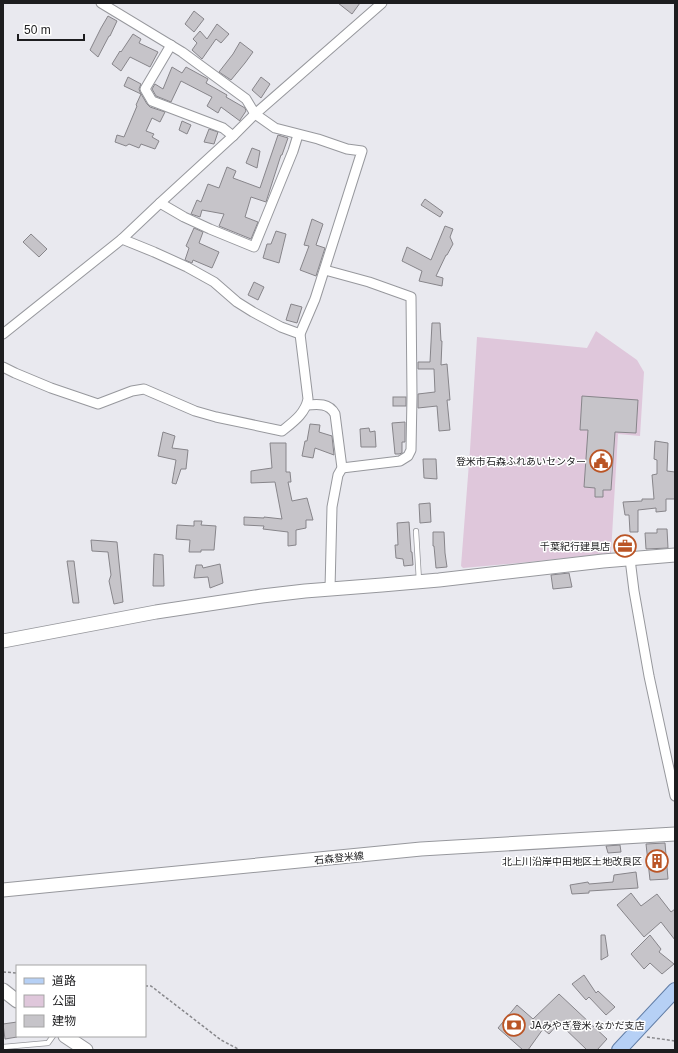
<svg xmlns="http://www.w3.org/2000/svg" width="678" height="1053" font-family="Arial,'Noto Sans JP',sans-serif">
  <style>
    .green { fill: #dfc7db }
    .building { fill: #c6c4c9; stroke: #87858a }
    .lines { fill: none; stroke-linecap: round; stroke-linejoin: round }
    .lane-casing { stroke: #97989d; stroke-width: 6 }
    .street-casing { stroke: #97989d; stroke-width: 11 }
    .secondary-casing { stroke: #97989d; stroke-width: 15 }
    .primary-casing { stroke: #617da6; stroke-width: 16 }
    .path { stroke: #87878b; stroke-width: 1.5; stroke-dasharray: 3 2; stroke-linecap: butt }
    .lane { stroke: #fff; stroke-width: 4.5 }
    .street { stroke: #fff; stroke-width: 9 }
    .secondary { stroke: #fff; stroke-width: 13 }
    .primary { stroke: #b6d0f5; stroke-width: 14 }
    .labels { text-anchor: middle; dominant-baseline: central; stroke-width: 3; stroke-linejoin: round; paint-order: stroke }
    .poi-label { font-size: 10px; fill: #1d1d1f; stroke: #fff; text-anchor: end }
    .street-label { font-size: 10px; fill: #1d1d1f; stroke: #fff }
  </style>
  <rect width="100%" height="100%" fill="#e9e9ef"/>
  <path class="green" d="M596 331 637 360 644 372 640 436 618 434 611 553 529 562 463 568 461 566 470 450 477 337 587 348Z"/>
  <g class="building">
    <path d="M338 3H360L352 14Z"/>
    <path d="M194 11 204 19 194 32 185 24Z"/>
    <path d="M108 16 117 21 110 36H109L98 57 90 50 101 28Z"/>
    <path d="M217 24 229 34 221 43 216 39 202 59 192 50 197 43 193 39 200 31 207 39Z"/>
    <path d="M133 34 141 39 139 43 158 52 150 67 130 57 121 71 112 64 120 51 121 52Z"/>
    <path d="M240 42 253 52 245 63 231 80 219 72 233 54Z"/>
    <path d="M172 67 182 73 186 67 208 79 206 83 227 95 226 97 245 108 246 111 240 120V121L221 107 218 113 207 106 212 97 181 81 171 102 156 96 152 89 155 84 163 89Z"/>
    <path d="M128 77 141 84 139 89 140 92 147 104 150 107 165 112 160 122 152 118 146 131 154 134 152 137 159 141 155 149 141 144 139 148 129 144 126 146 115 142 117 135 124 137 137 106 136 105 141 94 124 86Z"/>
    <path d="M261 77 270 84 261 98 252 90Z"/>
    <path d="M182 121 191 125 187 134 179 130Z"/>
    <path d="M209 129 218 132 214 144 204 142Z"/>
    <path d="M278 135 288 138 282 155H281L266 202 251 197 245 217 258 222 251 239 219 226 224 214 202 210 200 217 191 214 197 200 201 202 208 184 219 188 227 167 236 171 233 178 260 188Z"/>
    <path d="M252 148 260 151 257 168 246 163Z"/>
    <path d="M425 199 443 212 440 217 421 205Z"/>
    <path d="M312 219 323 224 316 245 325 248 316 276 300 270 309 246 304 245Z"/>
    <path d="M445 226 453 229 450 237 453 244 447 255H446L436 276 443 278 442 286 419 281 422 271 402 261 407 247 431 260Z"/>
    <path d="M194 228 203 232 199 243 219 252 212 268 193 260 192 263 185 260 189 248 186 246Z"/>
    <path d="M276 231 286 234 279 263 263 258 267 244H271Z"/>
    <path d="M31 234 47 249 39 257 23 242Z"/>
    <path d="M254 282 264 287 258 300 248 295Z"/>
    <path d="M291 304 302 307 297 323 286 320Z"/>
    <path d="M432 323H440L441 341H442L441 365 447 364 450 400H447L450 430 439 431 437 406 418 408V394L435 392 434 369H418V362H430Z"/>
    <path d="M582 396 638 400 636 433 615 432 611 490H603V497H595V488L584 487 588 430H580Z"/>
    <rect x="393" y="397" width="13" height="9"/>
    <path d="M405 422V442H402V453L399 454H395L392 423Z"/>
    <path d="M310 424 320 425 319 432 332 436 334 455 315 448 313 458 302 456 305 441H307Z"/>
    <path d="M369 428 370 432 375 431 376 447H361L360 429Z"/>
    <path d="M163 432 175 436 172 448 188 450 186 469H181L176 484 172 483 176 460 158 456Z"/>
    <path d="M655 441 668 443 667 471 675 472V499H666V511L656 512V508L638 510V532H630L629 515H625L623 502 642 501V499H654L652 475 657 474V460L654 459Z"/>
    <path d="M270 443H286V472H290L291 482H288L292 501 307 498 313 520H306V528L296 530V545L288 546V532L263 529 264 526 244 525V517L264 518V517L282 519 275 482 251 483V471L272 468Z"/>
    <path d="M423 459H436L437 479 424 478Z"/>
    <path d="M430 503 431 522 420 523 419 504Z"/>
    <path d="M194 521H202L201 525 216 526 214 550H201V552H189L190 540 176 539 177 525 194 526Z"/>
    <path d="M409 522 411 552H412L413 565 404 566 403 559 396 558 395 545H398L397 523Z"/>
    <path d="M657 529H667L668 548 646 549 645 533H657Z"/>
    <path d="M433 532H444L445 553 447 567 436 568 434 546H433Z"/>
    <path d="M91 540 117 542 123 602 114 604 109 581 111 575 108 552 92 551Z"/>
    <path d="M154 554 163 555 164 586H153Z"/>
    <path d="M67 561H74L79 603H73Z"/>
    <path d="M220 564 223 583 210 588 208 577 194 578 196 565H202L203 568Z"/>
    <path d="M569 573 572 587 553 589 551 575Z"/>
    <path d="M665 843 668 879 650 880 646 844Z"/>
    <path d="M620 845 621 852 608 853 606 846Z"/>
    <path d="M636 872 638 888 589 891V893L572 894 570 885 588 882 589 884 613 882 614 875Z"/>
    <path d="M631 893 641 906 657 894 671 912 675 909V940L661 922 644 937 617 905Z"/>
    <path d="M601 935H605L608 956 601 960Z"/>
    <path d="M650 935 661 949 659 952 674 964 662 974 650 963 644 969 631 954Z"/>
    <path d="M584 975 596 993 598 991 615 1007 606 1015 589 997 586 1000 572 984Z"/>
    <path d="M559 994 607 1039 597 1050H587L559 1023 549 1034 543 1029 528 1050H523L498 1028 517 1005 533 1019Z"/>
    <path d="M17 1022V1037L5 1039 3 1024Z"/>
  </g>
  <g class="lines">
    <g class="lane-casing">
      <g id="lane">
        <path d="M416 531 419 581"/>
        <path d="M3 1047 48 1043 53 1036"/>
      </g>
    </g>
    <g class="street-casing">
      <g id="street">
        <path d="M171 45 145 89 152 101 223 128 233 136"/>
        <path d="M160 203 184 217 210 229 254 247 293 151 298 135"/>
        <path d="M122 239 154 252 187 267 214 282 237 302 253 312 281 327 300 334"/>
        <path d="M325 270 369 282 411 297 412 396 411 450 408 456 400 461 342 468"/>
        <path d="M3 334 122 239 160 203 233 136 255 114 382 3"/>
        <path d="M3 367 15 373 51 388 98 404 132 391 144 389 195 411 216 417 282 431C293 422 305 414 308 399L300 334 315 299 362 151 347 149 318 139 275 128 255 114 246 99 182 52 101 3"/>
        <path d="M307 405C318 404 329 403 335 414L342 468 338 475 332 507 330 589"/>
        <path d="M630 559 634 591 649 676 666 755 675 796"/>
      </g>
    </g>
    <g class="secondary-casing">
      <g id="secondary">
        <path d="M3 641 156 612 262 596 305 591 382 585 439 580 603 561 675 555"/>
        <path d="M3 890 421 849 675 834"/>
        <path d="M3 990 17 1001"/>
        <path d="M65 1036 86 1050"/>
      </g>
    </g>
    <g class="primary-casing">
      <path id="primary" d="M619 1050 675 990"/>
    </g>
    <g class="path">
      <path d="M3 972 17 973"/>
      <path d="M145 986H151L221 1040 240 1050"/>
      <path d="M647 1037 675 1041"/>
    </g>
    <use href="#lane" class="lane"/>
    <use href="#street" class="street"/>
    <use href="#secondary" class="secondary"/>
    <use href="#primary" class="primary"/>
  </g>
  <defs>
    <g id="civic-ring" transform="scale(1.15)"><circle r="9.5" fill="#fff" stroke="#ba5526" stroke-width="1.5"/><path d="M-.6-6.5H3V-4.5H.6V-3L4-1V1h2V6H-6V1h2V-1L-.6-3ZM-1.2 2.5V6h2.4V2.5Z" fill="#ba5526"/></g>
    <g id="office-ring" transform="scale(1.15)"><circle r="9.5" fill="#fff" stroke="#ba5526" stroke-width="1.5"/><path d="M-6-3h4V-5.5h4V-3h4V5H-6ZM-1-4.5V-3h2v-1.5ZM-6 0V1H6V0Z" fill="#ba5526"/></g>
    <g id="building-ring" transform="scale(1.15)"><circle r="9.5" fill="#fff" stroke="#ba5526" stroke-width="1.5"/><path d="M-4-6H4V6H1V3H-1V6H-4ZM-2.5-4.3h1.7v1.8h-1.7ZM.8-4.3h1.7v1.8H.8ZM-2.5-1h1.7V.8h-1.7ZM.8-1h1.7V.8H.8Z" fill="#ba5526"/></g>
    <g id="bank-ring" transform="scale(1.15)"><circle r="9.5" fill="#fff" stroke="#ba5526" stroke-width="1.5"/><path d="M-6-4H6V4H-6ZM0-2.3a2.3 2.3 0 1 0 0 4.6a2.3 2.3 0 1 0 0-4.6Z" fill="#ba5526"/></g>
  </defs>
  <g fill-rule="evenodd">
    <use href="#civic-ring" x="601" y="461"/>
    <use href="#office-ring" x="625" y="546"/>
    <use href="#building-ring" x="657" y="861"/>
    <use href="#bank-ring" x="514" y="1025"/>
  </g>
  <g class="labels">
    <g class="poi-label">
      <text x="586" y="461">登米市石森ふれあいセンター</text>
      <text x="610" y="546">千葉紀行建具店</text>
      <text x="642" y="861">北上川沿岸中田地区土地改良区</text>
      <text x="530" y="1025" text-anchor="start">JAみやぎ登米 なかだ支店</text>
    </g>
    <g class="street-label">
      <text transform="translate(339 858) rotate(-6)">石森登米線</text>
    </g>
  </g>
  <rect width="678" height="1053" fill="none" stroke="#1d1d1f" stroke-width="8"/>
  <rect x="16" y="965" width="130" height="72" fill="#ffffff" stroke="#a5a5a5"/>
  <rect x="24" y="978" width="20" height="6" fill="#b6d0f5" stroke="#a5a5a5"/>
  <text x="52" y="985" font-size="12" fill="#1d1d1f">道路</text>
  <rect x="24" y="995" width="20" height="12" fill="#dfc7db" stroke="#a5a5a5"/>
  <text x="52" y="1005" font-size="12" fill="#1d1d1f">公園</text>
  <rect x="24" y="1015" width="20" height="12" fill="#c6c4c9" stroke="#a5a5a5"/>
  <text x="52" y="1025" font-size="12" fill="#1d1d1f">建物</text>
  <path d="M18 34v6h66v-6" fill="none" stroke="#1d1d1f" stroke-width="2"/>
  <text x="24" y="34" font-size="12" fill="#1d1d1f" stroke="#ffffff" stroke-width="3" paint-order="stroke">50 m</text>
</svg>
